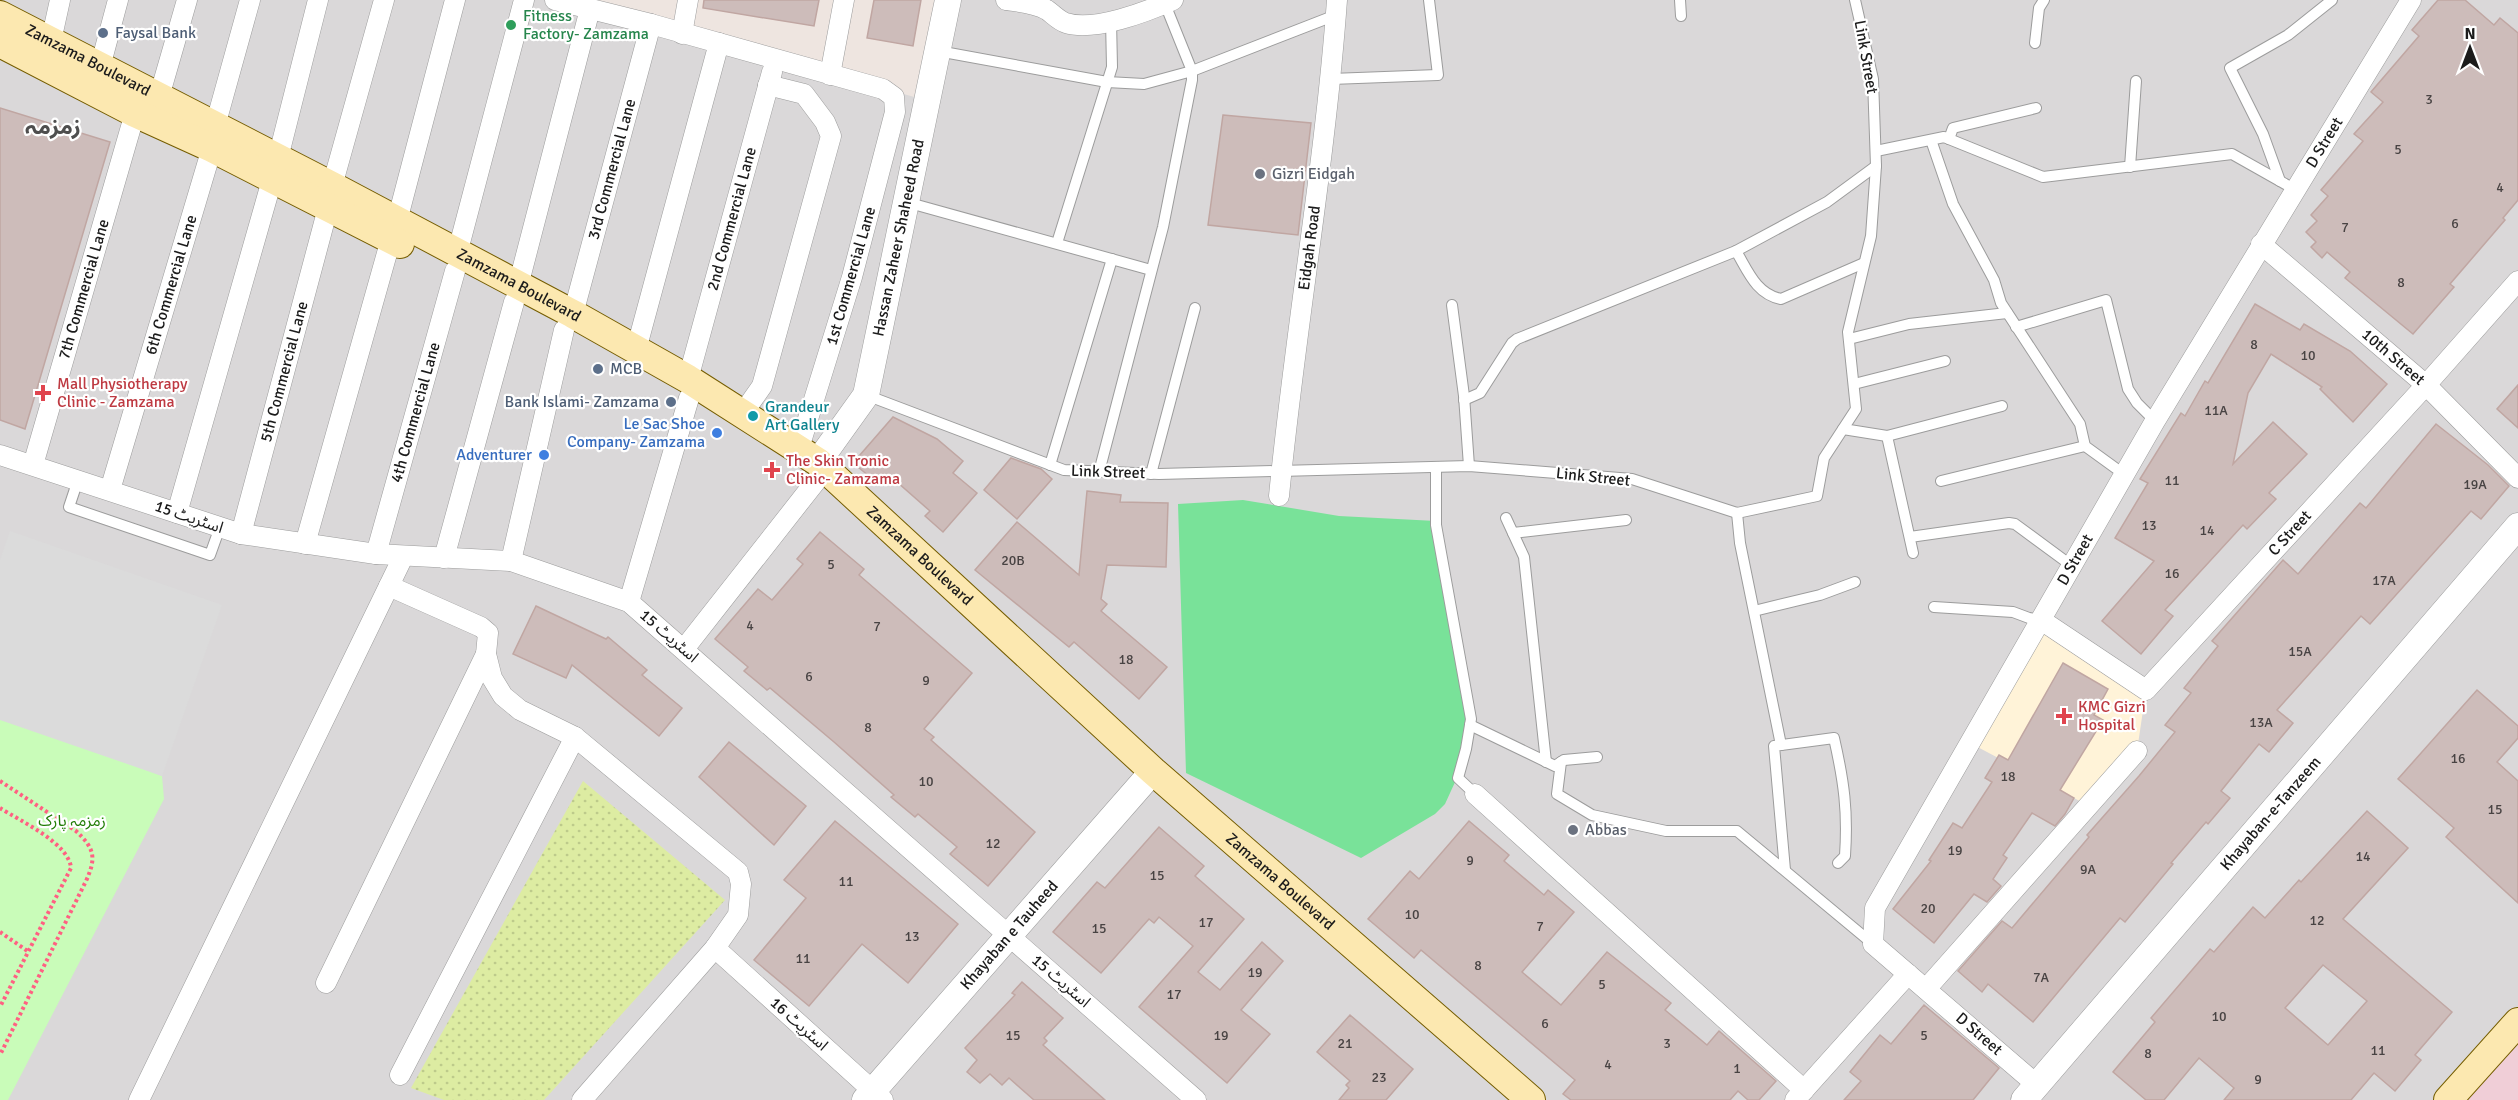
<svg xmlns="http://www.w3.org/2000/svg" width="2518" height="1100" font-family="Signika,'Noto Sans Arabic',sans-serif">
  <style>
    .residential { fill: #dad8d9 }
    .commercial { fill: #f0ced7 }
    .education { fill: #fff3d8 }
    .grass { fill: url(#grass-dots) }
    .park { fill: #c9fcb9 }
    .pitch { fill: #79e299 }
    .parking { fill: #dbdbdb }
    .building { fill: #cdbcba; stroke: #c0a6a2; stroke-width: 1.5; fill-rule: evenodd }
    .lines { fill: none; stroke-linecap: round; stroke-linejoin: round }
    .service-casing { stroke: #9c9c9c; stroke-width: 12 }
    .minor-casing { stroke: #9c9c9c; stroke-width: 21 }
    .tertiary-casing { stroke: #9c9c9c; stroke-width: 27 }
    .secondary-casing { stroke: #755d00; stroke-width: 30 }
    .path { stroke: #ff6082; stroke-width: 4; stroke-dasharray: 3 3; stroke-linecap: butt }
    .service { stroke: #fff; stroke-width: 10 }
    .minor { stroke: #fff; stroke-width: 20 }
    .tertiary { stroke: #fff; stroke-width: 26 }
    .secondary { stroke: #fce8b0; stroke-width: 28 }
    .leisure-dot { fill: #2e9e5b; stroke: #fff; stroke-width: 2 }
    .service-dot { fill: #5c6f8a; stroke: #fff; stroke-width: 2 }
    .worship-dot { fill: #6b7280; stroke: #fff; stroke-width: 2 }
    .health-dot { fill: #e0444e; stroke: #fff; stroke-width: 2 }
    .culture-dot { fill: #0f9aa8; stroke: #fff; stroke-width: 2 }
    .shop-dot { fill: #3f7fe0; stroke: #fff; stroke-width: 2 }
    .labels { text-anchor: middle; dominant-baseline: central; stroke-width: 4.5; stroke-linejoin: round; paint-order: stroke }
    .number-label { font-size: 14px; fill: #484343 }
    .leisure-label { font-size: 16px; fill: #27864d; stroke: #fff; text-anchor: start }
    .service-label { font-size: 16px; fill: #4e5e75; stroke: #fff; text-anchor: start }
    .street-label { font-size: 16px; fill: #1b1b1b; stroke: #fff }
    .worship-label { font-size: 16px; fill: #5b616d; stroke: #fff; text-anchor: start }
    .health-label { font-size: 16px; fill: #be3a42; stroke: #fff; text-anchor: start }
    .culture-label { font-size: 16px; fill: #0d838f; stroke: #fff; text-anchor: start }
    .shop-label { font-size: 16px; fill: #366cbe; stroke: #fff; text-anchor: end }
    .park-label { font-size: 16px; fill: #217d06; stroke: #fff }
    .district-label { font-size: 22px; font-weight: bold; fill: #4e4e4e; stroke: #fff }
  </style>
  <defs>
    <pattern id="grass-dots" width="8" height="8" patternUnits="userSpaceOnUse" patternTransform="scale(1.5)"><rect width="8" height="8" fill="#ddeca2"/><path d="M2 2h.1M6 6h.1" fill="none" stroke="#bdca8b" stroke-width="1.8" stroke-linecap="round"/></pattern>
  </defs>
  <rect width="100%" height="100%" fill="#eee5e0"/>
  <path class="residential" d="M0 0H567L925 100 944 0H2518V1100H0Z"/>
  <path class="commercial" d="M2518 1019V1100H2447Z"/>
  <path class="education" d="M2041 620 2146 690 2137 751 2089 806 1970 743Z"/>
  <path class="grass" d="M583 781 725 900 544 1100H444L411 1088Z"/>
  <path class="park" d="M0 716 162 776 164 799 8 1100H0Z"/>
  <path class="pitch" d="M1243 500 1339 516 1436 521 1471 719 1461 769 1445 804 1435 814 1361 858 1186 773 1178 504Z"/>
  <path class="parking" d="M10 531 222 605 162 776 0 720V560Z"/>
  <g class="building">
    <path d="M704 0H819L814 26 703 8Z"/>
    <path d="M874 0H921L913 46 867 38Z"/>
    <path d="M2438 0H2465L2494 25 2500 18 2518 33V200L2503 218 2505 220 2450 284 2454 287 2413 334 2345 278 2350 272 2327 252 2322 258 2311 247 2316 242 2306 232 2317 221 2311 215 2328 196 2321 190 2363 141 2354 134 2383 102 2371 92 2419 36 2412 30Z"/>
    <path d="M0 108 110 142 25 429 0 420Z"/>
    <path d="M1223 115 1311 123 1298 235 1208 225Z"/>
    <path d="M2255 304 2300 330 2304 324 2350 351 2387 384 2353 422 2320 389 2322 387 2271 354 2248 393 2233 464 2273 422 2307 454 2269 493 2276 499 2247 529 2243 525 2165 610 2173 616 2141 654 2102 621 2154 561 2115 538 2148 483 2140 479 2181 413 2185 416 2205 381 2208 383Z"/>
    <path d="M2518 385V428L2497 409Z"/>
    <path d="M893 417 937 439 963 461 953 473 977 493 943 532 925 516 930 511 889 475 880 485 853 463Z"/>
    <path d="M2436 424 2488 465 2509 486 2481 519 2471 511 2370 624 2361 616 2277 710 2293 723 2269 752 2259 744 2221 791 2230 798 2208 824 2206 822 2171 863 2173 864 2125 922 2120 918 2033 1022 1988 984 1982 992 1958 971 2002 921 2012 928 2089 837 2087 835 2139 776 2175 732 2165 725 2191 693 2184 688 2218 646 2212 641 2283 560 2298 574 2360 503 2366 508Z"/>
    <path d="M1011 458 1041 469 1052 479 1017 519 984 490Z"/>
    <path d="M1087 491 1121 495 1120 502 1168 503 1166 567 1107 565 1101 599 1107 604 1101 611 1167 667 1139 699 1074 642 1069 647 975 570 1017 522 1079 575Z"/>
    <path d="M820 532 864 569 859 575 972 673 924 729 934 737 931 740 1035 832 988 886 950 854 957 847 918 814 915 817 891 797 894 795 834 742 770 688 767 690 744 671 748 667 715 639 758 589 772 600 803 564 797 559Z"/>
    <path d="M536 606 606 639 608 637 647 670 642 675 682 708 659 736 572 665 566 678 513 654Z"/>
    <path d="M2063 663 2108 689 2094 715 2103 720 2060 790 2074 798 2065 814 2055 826 2032 813 2003 855 2007 858 1993 879 2001 886 1987 902 1974 894 1934 943 1893 909 1931 861 1929 860 1953 823 1962 828 1992 782 1985 778 1999 755 2008 760Z"/>
    <path d="M2477 690 2518 726V738L2497 762 2518 781V903L2446 837 2454 828 2398 779Z"/>
    <path d="M729 742 806 806 774 845 699 777Z"/>
    <path d="M2367 811 2408 848 2343 919 2452 1012 2415 1055 2421 1060 2395 1091 2374 1073 2351 1100H2224L2234 1088 2199 1058 2164 1100H2146L2113 1072 2155 1022 2151 1018 2210 949 2214 952 2253 907 2265 918 2299 880 2301 882ZM2323 965 2367 1001 2328 1045 2285 1008Z"/>
    <path d="M835 821 958 924 908 983 862 944 809 1006 754 960 806 898 784 880Z"/>
    <path d="M1469 821 1509 855 1504 861 1544 895 1548 890 1574 912 1522 972 1561 1005 1607 952 1671 1003 1665 1010 1707 1045 1719 1031 1776 1081 1759 1100H1748L1738 1091 1730 1100H1571L1563 1094 1575 1080 1421 950 1414 958 1368 919 1410 871 1419 879Z"/>
    <path d="M1159 827 1204 866 1195 876 1244 919 1198 972 1220 990 1262 942 1283 961 1241 1010 1270 1034 1227 1083 1139 1007 1193 946 1159 917 1154 923 1149 919 1101 973 1053 932 1097 882 1105 888Z"/>
    <path d="M1022 982 1063 1018 1044 1038 1047 1041 1043 1045 1105 1100H1034L1009 1078 1002 1085 990 1074 980 1083 967 1072 977 1060 965 1048 1015 995 1012 993Z"/>
    <path d="M1924 1005 1999 1068 1973 1100H1844L1861 1081 1850 1072 1880 1035 1891 1044Z"/>
    <path d="M1350 1015 1413 1069 1386 1100H1339L1349 1088 1346 1085 1350 1081 1317 1052Z"/>
  </g>
  <g class="lines">
    <g class="service-casing">
      <g id="service">
        <path d="M1680 0 1681 16"/>
        <path d="M2035 43 2039 8 2044 0"/>
        <path d="M938 51 1107 82 1144 84 1192 71 1336 15"/>
        <path d="M1331 79 1438 75 1429 0"/>
        <path d="M1949 139 1953 128 2036 108"/>
        <path d="M1931 140 1953 204 1994 280 2001 303 2080 424 2085 446 2125 475"/>
        <path d="M1876 151 1944 137 2043 177 2232 154 2294 189"/>
        <path d="M2130 167 2136 81"/>
        <path d="M2280 181 2263 134 2230 68 2288 35 2332 0"/>
        <path d="M906 202 1151 270"/>
        <path d="M1057 243 1112 67 1111 20"/>
        <path d="M1736 251C1748 271 1756 294 1781 299L1864 263"/>
        <path d="M1452 305 1464 396 1469 466"/>
        <path d="M2016 327 2106 300 2128 389 2137 403 2155 421"/>
        <path d="M1849 339 1909 324 2007 313"/>
        <path d="M1854 384 1945 361"/>
        <path d="M866 395 1064 470 1159 474 1469 466 1632 479 1737 513 1817 496 1824 458 1856 409 1848 332 1871 236 1876 166 1873 79 1855 0"/>
        <path d="M1464 400 1480 393 1512 343 1517 339 1736 251 1827 202 1876 166"/>
        <path d="M1843 429 1887 436 2002 406"/>
        <path d="M1887 436 1913 553"/>
        <path d="M1050 465 1112 259"/>
        <path d="M1436 467V525L1471 719 1466 749 1458 778 1475 794"/>
        <path d="M1099 472 1163 227 1192 80V71L1165 4"/>
        <path d="M1151 474 1195 308"/>
        <path d="M78 480 69 507 210 555 220 527"/>
        <path d="M1941 481 2085 446"/>
        <path d="M1737 513 1740 543 1781 745"/>
        <path d="M1506 518 1524 557 1546 762"/>
        <path d="M1513 533 1626 520"/>
        <path d="M1910 537 2009 523 2015 524 2072 566"/>
        <path d="M1934 607 2013 612 2029 618 2041 620"/>
        <path d="M1754 611 1820 595 1855 582"/>
        <path d="M1470 725 1555 766 1564 760 1597 757"/>
        <path d="M1561 762 1557 794 1592 815 1666 831H1737L1873 944"/>
        <path d="M1785 870 1774 746 1834 738C1844 782 1848 811 1845 856L1838 863"/>
      </g>
    </g>
    <g class="minor-casing">
      <g id="minor">
        <path d="M555 0 651 24 883 89 894 97 895 112 852 277 799 448"/>
        <path d="M1006 0C1020 2 1035 3 1047 10 1053 14 1059 21 1066 23 1094 32 1146 12 1173 0"/>
        <path d="M682 34 688 0"/>
        <path d="M51 41 60 0"/>
        <path d="M100 67 118 0"/>
        <path d="M830 75 844 0"/>
        <path d="M159 97 187 0"/>
        <path d="M215 126 250 0"/>
        <path d="M278 158 318 0"/>
        <path d="M332 186 384 0"/>
        <path d="M397 221 455 0"/>
        <path id="s1" d="M2261 244 2426 385 2518 478"/>
        <path d="M457 254 524 0"/>
        <path d="M518 286 590 9"/>
        <path id="s2" d="M573 314 651 24"/>
        <path d="M636 350 719 43"/>
        <path id="s3" d="M688 379 772 72"/>
        <path d="M743 413 762 386 831 136 825 122 804 94 768 85"/>
        <path d="M0 455 241 534 376 554 511 561 629 602 1196 1100"/>
        <path id="s4" d="M33 465 135 113"/>
        <path id="s5" d="M110 490 212 148"/>
        <path id="s6" d="M1279 496C1295 330 1325 166 1337 0"/>
        <path d="M177 513 272 180"/>
        <path id="s7" d="M241 534 328 208"/>
        <path d="M305 544 391 239"/>
        <path id="s8" d="M376 554 455 271"/>
        <path d="M444 558 514 302"/>
        <path d="M511 561 564 330"/>
        <path d="M389 586 481 627 488 633 486 654 492 678 503 696 520 710 575 737 738 872 741 884 738 915 715 948 582 1100"/>
        <path d="M629 602 689 398"/>
        <path id="s9" d="M2041 620 2146 690 2426 385 2518 281"/>
        <path d="M684 649 816 481"/>
        <path d="M1475 794 1804 1090"/>
        <path d="M715 948 883 1100"/>
        <path d="M326 983 486 654"/>
        <path d="M1926 989 2137 751"/>
        <path d="M400 1075 575 737"/>
        <path id="s10" d="M2037 1085 1873 944 1875 908 2155 421 2411 0"/>
        <path d="M139 1100 403 557"/>
        <path d="M1795 1100 1908 974"/>
      </g>
    </g>
    <g class="tertiary-casing">
      <g id="tertiary">
        <path id="s11" d="M818 462 866 395 948 0"/>
        <path id="s12" d="M865 1100 1153 771"/>
        <path id="s13" d="M2024 1100 2518 526"/>
      </g>
    </g>
    <g class="secondary-casing">
      <g id="secondary">
        <path id="s14" d="M0 15 332 186 573 314 688 379 818 462 1153 771 1531 1100"/>
        <path d="M0 43 135 113 212 148 400 244"/>
        <path d="M2448 1100 2518 1022"/>
      </g>
    </g>
    <g class="path">
      <path d="M0 781 76 831C94 848 97 857 86 881L0 1055"/>
      <path d="M0 808C20 821 69 843 71 868L0 1007"/>
      <path d="M0 932 29 952"/>
    </g>
    <use href="#service" class="service"/>
    <use href="#minor" class="minor"/>
    <use href="#tertiary" class="tertiary"/>
    <use href="#secondary" class="secondary"/>
  </g>
  <circle class="leisure-dot" cx="511" cy="25" r="6"/>
  <g class="service-dot">
    <circle cx="103" cy="33" r="6"/>
    <circle cx="598" cy="369" r="6"/>
    <circle cx="671" cy="402" r="6"/>
  </g>
  <g class="worship-dot">
    <circle cx="1260" cy="174" r="6"/>
    <circle cx="1573" cy="830" r="6"/>
  </g>
  <g class="health-dot">
    <path d="M40 384h6v6h6v6h-6v6h-6v-6h-6v-6h6z"/>
    <path d="M769 461h6v6h6v6h-6v6h-6v-6h-6v-6h6z"/>
    <path d="M2061 707h6v6h6v6h-6v6h-6v-6h-6v-6h6z"/>
  </g>
  <circle class="culture-dot" cx="753" cy="416" r="6"/>
  <g class="shop-dot">
    <circle cx="717" cy="433" r="6"/>
    <circle cx="544" cy="455" r="6"/>
  </g>
  <g class="labels">
    <g class="number-label">
      <text x="2429" y="99">3</text>
      <text x="2398" y="149">5</text>
      <text x="2500" y="187">4</text>
      <text x="2455" y="223">6</text>
      <text x="2345" y="227">7</text>
      <text x="2401" y="282">8</text>
      <text x="2254" y="344">8</text>
      <text x="2308" y="355">10</text>
      <text x="2216" y="410">11A</text>
      <text x="2172" y="480">11</text>
      <text x="2475" y="484">19A</text>
      <text x="2149" y="525">13</text>
      <text x="2207" y="530">14</text>
      <text x="1013" y="560">20B</text>
      <text x="831" y="564">5</text>
      <text x="2172" y="573">16</text>
      <text x="2384" y="580">17A</text>
      <text x="750" y="625">4</text>
      <text x="877" y="626">7</text>
      <text x="2300" y="651">15A</text>
      <text x="1126" y="659">18</text>
      <text x="809" y="676">6</text>
      <text x="926" y="680">9</text>
      <text x="2261" y="722">13A</text>
      <text x="868" y="727">8</text>
      <text x="2458" y="758">16</text>
      <text x="2008" y="776">18</text>
      <text x="926" y="781">10</text>
      <text x="2495" y="809">15</text>
      <text x="993" y="843">12</text>
      <text x="1955" y="850">19</text>
      <text x="2363" y="856">14</text>
      <text x="1470" y="860">9</text>
      <text x="2088" y="869">9A</text>
      <text x="1157" y="875">15</text>
      <text x="846" y="881">11</text>
      <text x="1928" y="908">20</text>
      <text x="1412" y="914">10</text>
      <text x="2317" y="920">12</text>
      <text x="1206" y="922">17</text>
      <text x="1540" y="926">7</text>
      <text x="1099" y="928">15</text>
      <text x="912" y="936">13</text>
      <text x="803" y="958">11</text>
      <text x="1478" y="965">8</text>
      <text x="1255" y="972">19</text>
      <text x="2041" y="977">7A</text>
      <text x="1602" y="984">5</text>
      <text x="1174" y="994">17</text>
      <text x="2219" y="1016">10</text>
      <text x="1545" y="1023">6</text>
      <text x="1013" y="1035">15</text>
      <text x="1221" y="1035">19</text>
      <text x="1924" y="1035">5</text>
      <text x="1345" y="1043">21</text>
      <text x="1667" y="1043">3</text>
      <text x="2378" y="1050">11</text>
      <text x="2148" y="1053">8</text>
      <text x="1608" y="1064">4</text>
      <text x="1737" y="1068">1</text>
      <text x="1379" y="1077">23</text>
      <text x="2258" y="1079">9</text>
    </g>
    <g class="leisure-label">
      <text x="523" y="16">Fitness<tspan x="523" dy="18">Factory- Zamzama</tspan></text>
    </g>
    <g class="service-label">
      <text x="115" y="33">Faysal Bank</text>
      <text x="610" y="369">MCB</text>
      <text x="659" y="402" text-anchor="end">Bank Islami- Zamzama</text>
    </g>
    <g class="street-label">
      <text transform="translate(1866 57) rotate(80)">Link Street</text>
      <text stroke="none"><textPath href="#s14" startOffset="99">Zamzama Boulevard</textPath></text>
      <text stroke="none"><textPath href="#s10" startOffset="1140">D Street</textPath></text>
      <text stroke="none"><textPath href="#s2" startOffset="150">3rd Commercial Lane</textPath></text>
      <text stroke="none"><textPath href="#s3" startOffset="166">2nd Commercial Lane</textPath></text>
      <text stroke="none"><textPath href="#s11" startOffset="243">Hassan Zaheer Shaheed Road</textPath></text>
      <text stroke="none"><textPath href="#s6" startOffset="250">Eidgah Road</textPath></text>
      <text transform="translate(851 276) rotate(-74)">1st Commercial Lane</text>
      <text stroke="none"><textPath href="#s5" startOffset="214">6th Commercial Lane</textPath></text>
      <text stroke="none"><textPath href="#s14" startOffset="585">Zamzama Boulevard</textPath></text>
      <text stroke="none"><textPath href="#s4" startOffset="183">7th Commercial Lane</textPath></text>
      <text stroke="none"><textPath href="#s1" startOffset="174">10th Street</textPath></text>
      <text stroke="none"><textPath href="#s7" startOffset="168">5th Commercial Lane</textPath></text>
      <text stroke="none"><textPath href="#s8" startOffset="147">4th Commercial Lane</textPath></text>
      <text transform="translate(1108 472) rotate(2)">Link Street</text>
      <text transform="translate(1593 477) rotate(6)">Link Street</text>
      <text transform="translate(189 517) rotate(19)">اسٹریٹ 15</text>
      <text stroke="none"><textPath href="#s9" startOffset="339">C Street</textPath></text>
      <text stroke="none"><textPath href="#s14" startOffset="1071">Zamzama Boulevard</textPath></text>
      <text stroke="none"><textPath href="#s10" startOffset="654">D Street</textPath></text>
      <text transform="translate(669 636) rotate(41)">اسٹریٹ 15</text>
      <text stroke="none"><textPath href="#s13" startOffset="378">Khayaban-e-Tanzeem</textPath></text>
      <text stroke="none"><textPath href="#s14" startOffset="1557">Zamzama Boulevard</textPath></text>
      <text stroke="none"><textPath href="#s12" startOffset="219">Khayaban e Tauheed</textPath></text>
      <text transform="translate(1061 981) rotate(41)">اسٹریٹ 15</text>
      <text transform="translate(799 1024) rotate(42)">اسٹریٹ 16</text>
      <text transform="translate(1979 1034) rotate(41)">D Street</text>
    </g>
    <g class="worship-label">
      <text x="1272" y="174">Gizri Eidgah</text>
      <text x="1585" y="830">Abbas</text>
    </g>
    <g class="health-label">
      <text x="57" y="384">Mall Physiotherapy<tspan x="57" dy="18">Clinic - Zamzama</tspan></text>
      <text x="786" y="461">The Skin Tronic<tspan x="786" dy="18">Clinic- Zamzama</tspan></text>
      <text x="2078" y="707">KMC Gizri<tspan x="2078" dy="18">Hospital</tspan></text>
    </g>
    <g class="culture-label">
      <text x="765" y="407">Grandeur<tspan x="765" dy="18">Art Gallery</tspan></text>
    </g>
    <g class="shop-label">
      <text x="705" y="424">Le Sac Shoe<tspan x="705" dy="18">Company- Zamzama</tspan></text>
      <text x="532" y="455">Adventurer</text>
    </g>
    <g class="park-label">
      <text x="72" y="821">زمزمہ پارک</text>
    </g>
    <g class="district-label">
      <text x="53" y="126">زمزمہ</text>
    </g>
  </g>
  <g transform="translate(2470 48)" stroke="#ffffff" stroke-width="4.5" paint-order="stroke">
  <path d="M0-4.5L10 22L0 15L-10 22Z" fill="#1b1b1b"/>
  <text y="-9" font-size="16" font-weight="bold" text-anchor="middle" fill="#1b1b1b">N</text>
  </g>
</svg>
